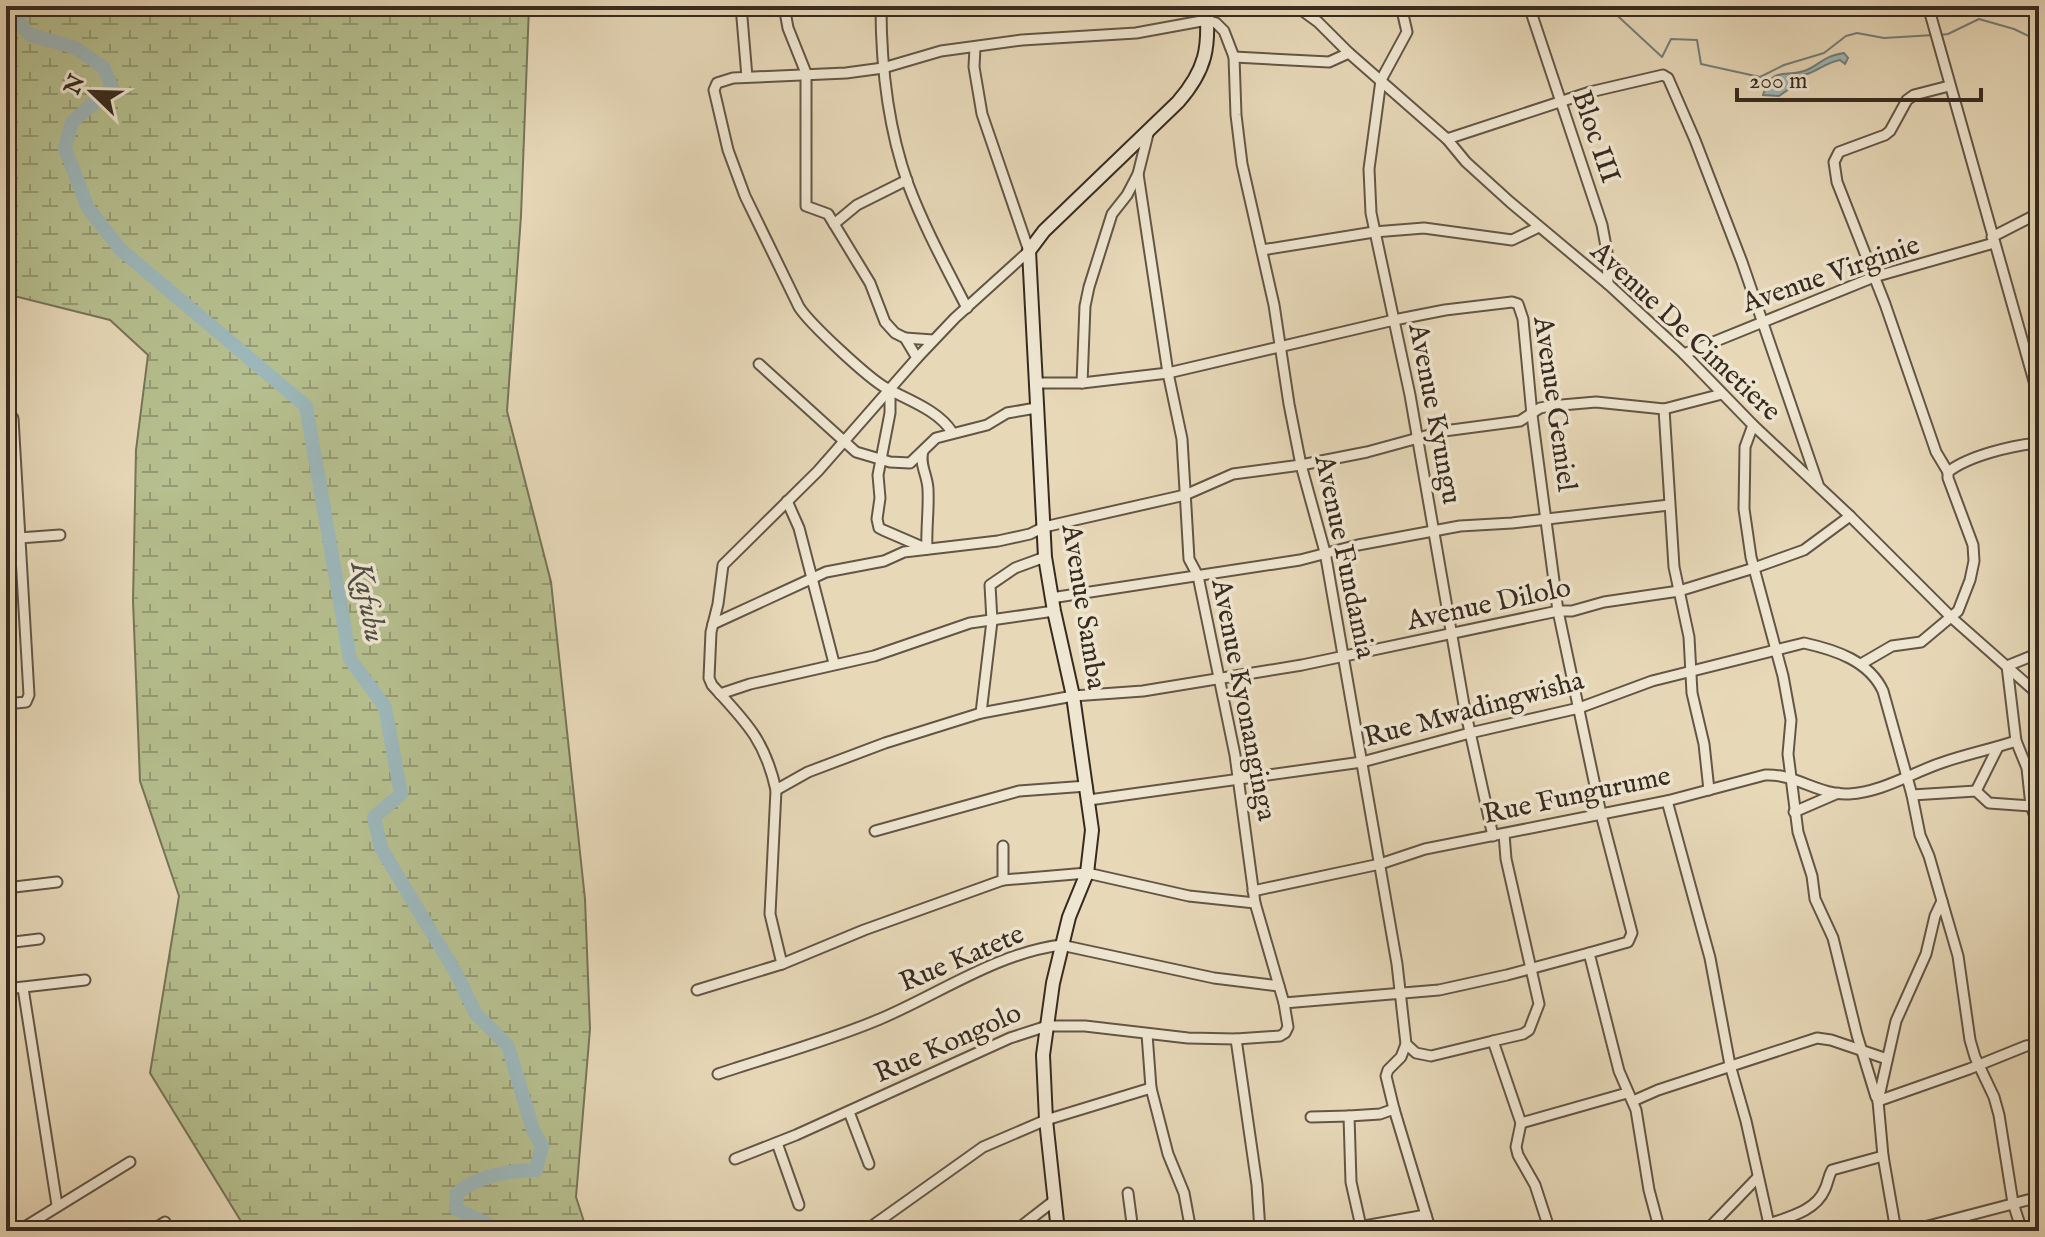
<svg xmlns="http://www.w3.org/2000/svg" width="2045" height="1237" font-family="'IM FELL English',serif">
  <style>
    .wetland { fill: url(#wetland-marsh); stroke: #767558; stroke-width: 2 }
    .water { fill: #9cb7ba; stroke: #747f7c; stroke-width: 2 }
    .lines { fill: none; stroke-linecap: round; stroke-linejoin: round }
    .stream { stroke: #747f7c; stroke-width: 2 }
    .river { stroke: #9cb7ba; stroke-width: 14 }
    .street-casing { stroke: #635646; stroke-width: 13 }
    .secondary-casing { stroke: #372b20; stroke-width: 16 }
    .street { stroke: #efe6d1; stroke-width: 9 }
    .secondary { stroke: #efe6d1; stroke-width: 12 }
    .labels { text-anchor: middle; dominant-baseline: central; stroke-width: 7; stroke-linejoin: round; paint-order: stroke }
    .street-label { font-size: 28px; fill: #372b20; stroke: #efe6d1 }
    .water-label { font-size: 30px; font-style: italic; fill: #504e46; stroke: #efe6d1 }
  </style>
  <defs>
    <pattern id="wetland-marsh" width="20" height="14" patternUnits="userSpaceOnUse" patternTransform="scale(2)"><rect width="20" height="14" fill="#b6bf8f"/><path d="M1 5h8M5 5V1M11 12h8M15 12V8" fill="none" stroke="#959b74"/></pattern>
  </defs>
  <rect width="100%" height="100%" fill="#e7d8b8"/>
  <filter id="stains"><feTurbulence type="fractalNoise" baseFrequency=".0025" numOctaves="4"/><feColorMatrix values="0 0 0 0 .2 0 0 0 0 .09 0 0 0 0 .02 0 0 0 .5 -.17"/></filter>
  <radialGradient id="worn" r=".72"><stop offset=".6" stop-color="#630" stop-opacity="0"/><stop offset="1" stop-color="#630" stop-opacity=".3"/></radialGradient>
  <path class="wetland" d="M6 6H529L521 216 507 411 551 582 585 899 590 1029 576 1197 587 1231H247L150 1073 179 896 140 781 133 601 136 450 148 355 110 320 6 294Z"/>
  <path class="water" d="M1844 53 1848 58 1845 64 1840 60C1823 63 1813 76 1795 76L1792 87 1779 96 1763 95C1772 63 1788 80 1809 69 1824 61 1825 56 1844 53Z"/>
  <g class="lines">
    <g class="stream">
      <path d="M1607 6 1662 57 1671 39 1697 40 1701 64 1760 77 1784 65 1824 53 1846 36 1857 33 1884 38 1934 35"/>
      <path d="M1940 35 1948 34 1979 19 2014 29 2039 41"/>
    </g>
    <path class="river" d="M6 7 30 35 74 47 103 67 112 87 72 122 65 148 88 208 120 249 306 406 350 659 385 707 401 794 374 817 381 848 456 973 476 1014 508 1046 533 1130 542 1146 536 1170C507 1171 480 1175 457 1193L456 1209 502 1231"/>
    <g class="street-casing">
      <g id="street">
        <path d="M741 6 747 77"/>
        <path d="M784 6 788 28 806 73V206L828 214 870 283 885 322 895 333 905 338 917 358 955 318 1029 251 982 114 974 67 975 47"/>
        <path d="M881 6C881 65 888 128 908 184 924 227 946 267 967 308"/>
        <path d="M1296 6 1318 22 1349 53 1447 139 1466 162 1510 202 1608 284 1684 354 1753 425 1850 516 1952 618 2039 695"/>
        <path d="M1401 6 1407 32 1381 80 1369 169 1371 213 1410 395 1464 705 1493 836"/>
        <path d="M1529 6 1602 225 1607 252 1608 284"/>
        <path d="M1928 6 2039 399"/>
        <path d="M741 7 759 6"/>
        <path d="M1234 57 1329 62 1349 53"/>
        <path d="M1447 139 1590 92 1663 75 1668 78 1695 140 1742 262 1818 484"/>
        <path d="M834 224 857 205 907 180"/>
        <path d="M1992 237 2039 213"/>
        <path d="M1262 250 1374 232 1424 228 1512 240 1539 227"/>
        <path d="M905 338 933 340"/>
        <path d="M1684 354 1874 277 1994 243"/>
        <path d="M759 364 856 452 890 462 910 463 936 438 987 425 1007 413 1036 408"/>
        <path d="M1035 383H1082L1168 373 1394 320 1445 310 1512 302 1518 304 1523 319 1532 415 1558 611 1601 814 1632 933 1628 942 1589 953 1619 1071 1636 1110 1649 1190 1660 1231"/>
        <path d="M1082 383 1085 306 1089 287 1112 214 1127 195 1138 174 1149 130"/>
        <path d="M890 390V413L878 475 880 498 877 519 879 528 883 530 927 549C926 529 929 510 928 490 928 476 919 465 923 451"/>
        <path d="M1664 409 1674 567 1689 637 1692 693 1704 744 1709 790"/>
        <path d="M1753 425 1745 447 1744 509 1751 557 1783 676 1791 720 1788 754 1798 832 1812 876 1815 899 1833 938 1857 1035 1876 1097"/>
        <path d="M952 432C938 410 908 400 886 388 868 378 810 324 799 307L745 196 728 150 714 90 717 83 733 78 846 73 883 68 941 51 1022 40 1136 33 1207 20 1216 23 1224 31 1234 57 1236 115 1242 164 1274 305 1289 404 1301 465 1325 552 1397 964 1406 1044 1401 1057 1388 1070 1386 1076 1394 1109 1426 1215"/>
        <path d="M1948 472 1936 452 1885 304 1837 182 1834 162 1839 152 1885 135 1890 131 1907 100 1914 95 1949 86"/>
        <path d="M787 501 799 528 834 663"/>
        <path d="M19 538 60 535"/>
        <path d="M1051 598 1300 560 1358 545 1460 526 1512 523 1669 505"/>
        <path d="M713 624 826 572 884 561 904 552 998 541 1030 534 1044 527 1185 495 1233 474 1301 465 1367 452 1444 431 1520 421 1540 408 1550 406 1596 402 1664 409 1722 394"/>
        <path d="M2039 653 2007 666 2016 741 2027 768 2031 806 2039 827"/>
        <path d="M1861 664 1892 646 1921 642 1958 611 1970 580 1974 561 1973 545 1948 478V472C1968 456 2013 445 2039 443"/>
        <path d="M720 694 750 684 874 656 970 623 1054 611"/>
        <path d="M6 704 26 702 29 695 13 418"/>
        <path d="M981 713 992 621 990 585 1015 568 1045 557"/>
        <path d="M776 790 808 772 885 743 981 713 1073 696 1143 691 1302 665 1558 611H1572L1604 602 1679 591 1754 568 1804 550 1850 516"/>
        <path d="M1976 791 1998 747"/>
        <path d="M1912 795 1976 791 1989 803 2031 806"/>
        <path d="M1089 800 1362 762 1470 733 1579 708 1652 681 1804 643C1836 650 1869 661 1883 691L1912 795 1920 835 1929 856 1942 901 1935 916 1926 954 1896 1021 1878 1101 1883 1156 1896 1231"/>
        <path d="M1667 801 1710 958 1730 1065 1746 1121 1769 1224 1773 1231"/>
        <path d="M1794 812 1838 793"/>
        <path d="M875 831 1019 791 1087 786"/>
        <path d="M2039 866V900"/>
        <path d="M1003 880 1087 873 1189 896 1255 903"/>
        <path d="M6 888 57 882"/>
        <path d="M1253 891 1380 864 1425 849 1667 801 1765 775C1794 773 1820 796 1849 794 1883 792 1913 772 1944 762 1967 754 1992 749 2016 741"/>
        <path d="M1942 901 1958 956 1970 1040 1975 1057 1994 1097 1999 1115 2013 1203 2022 1231"/>
        <path d="M2039 926 2035 931 2039 955"/>
        <path d="M6 943 39 939"/>
        <path d="M782 964 864 930 1003 880V846"/>
        <path d="M23 988 57 1205"/>
        <path d="M6 989 85 980"/>
        <path d="M697 990 782 964 770 914 776 790C765 740 746 722 712 685L709 678 711 632 718 604 723 565 818 471 917 358"/>
        <path d="M1284 1003 1439 990 1507 975 1589 953"/>
        <path d="M1147 1034 1151 1088 1168 1154 1184 1193 1191 1231"/>
        <path d="M1236 1039 1257 1185 1260 1231"/>
        <path d="M1493 1041 1523 1034 1529 1030 1539 1004 1506 859 1504 834"/>
        <path d="M1406 1044 1416 1053 1431 1056 1493 1041 1521 1123 1516 1147 1518 1155 1535 1185 1550 1231"/>
        <path d="M718 1074C772 1056 828 1041 880 1019 939 994 997 953 1061 945L1214 978 1279 986"/>
        <path d="M1633 1101 1658 1090 1817 1038 1831 1040 1887 1059"/>
        <path d="M1878 1101 1969 1069 2026 1046 2039 1044"/>
        <path d="M849 1112 869 1164"/>
        <path d="M1311 1117 1349 1116"/>
        <path d="M1521 1123 1627 1093"/>
        <path d="M777 1143 799 1205"/>
        <path d="M735 1159 796 1135 1010 1038 1047 1026H1085L1188 1038 1236 1039 1280 1036 1285 1033 1288 1027 1284 1003 1255 903 1235 755 1198 576 1189 559 1182 439 1168 373 1138 174"/>
        <path d="M1128 1193 1133 1231"/>
        <path d="M1769 1224C1789 1217 1816 1211 1825 1189 1828 1183 1828 1177 1832 1170L1883 1156"/>
        <path d="M18 1231 130 1162"/>
        <path d="M151 1231 165 1222"/>
        <path d="M865 1231 983 1147 1046 1120 1151 1088"/>
        <path d="M1015 1231 1055 1200"/>
        <path d="M1336 1231 1426 1215 1431 1231"/>
        <path d="M1362 1231 1351 1182 1349 1116 1380 1114 1394 1109"/>
        <path d="M1706 1231 1758 1177"/>
        <path d="M1909 1231 2039 1197"/>
      </g>
    </g>
    <g class="secondary-casing">
      <path id="secondary" d="M1058 1231 1046 1120 1043 1055 1053 983 1069 917 1087 873 1092 830 1073 696 1054 611 1045 557 1029 251 1044 231 1178 102C1206 70 1210 47 1206 6"/>
    </g>
    <use href="#street" class="street"/>
    <use href="#secondary" class="secondary"/>
  </g>
  <g class="labels">
    <g class="street-label">
      <text transform="translate(1595 137) rotate(71)">Bloc III</text>
      <text transform="translate(1831 275) rotate(-19)">Avenue Virginie</text>
      <text transform="translate(1685 332) rotate(43)">Avenue De Cimetiere</text>
      <text transform="translate(1554 404) rotate(82)">Avenue Gemiel</text>
      <text transform="translate(1434 414) rotate(79)">Avenue Kyungu</text>
      <text transform="translate(1344 557) rotate(78)">Avenue Fundamia</text>
      <text transform="translate(1489 605) rotate(-12)">Avenue Dilolo</text>
      <text transform="translate(1083 607) rotate(81)">Avenue Samba</text>
      <text transform="translate(1243 700) rotate(79)">Avenue Kyonanginga</text>
      <text transform="translate(1474 710) rotate(-15)">Rue Mwadingwisha</text>
      <text transform="translate(1577 796) rotate(-12)">Rue Fungurume</text>
      <text transform="translate(962 959) rotate(-23)">Rue Katete</text>
      <text transform="translate(948 1044) rotate(-24)">Rue Kongolo</text>
    </g>
    <g class="water-label">
      <text transform="translate(367 602) rotate(79)">Kafubu</text>
    </g>
  </g>
  <rect width="2045" height="1237" fill="none" stroke="#e7d8b8" stroke-width="32"/>
  <rect x="8" y="8" width="2029" height="1221" fill="none" stroke="#372b20" stroke-width="4"/>
  <rect x="16" y="16" width="2013" height="1205" fill="none" stroke="#372b20" stroke-width="2"/>
  <g transform="translate(92 92) rotate(293)" stroke="#efe6d1" stroke-width="6" paint-order="stroke">
  <path d="M0-6L14 30L0 20L-14 30Z" fill="#372b20"/>
  <text y="-12" font-size="22" font-weight="bold" text-anchor="middle" fill="#372b20">N</text>
  </g>
  <path d="M1737 88v12h244v-12" fill="none" stroke="#372b20" stroke-width="4"/>
  <text x="1749" y="88" font-size="24" fill="#372b20" stroke="#efe6d1" stroke-width="6" paint-order="stroke">200 m</text>
  <rect width="100%" height="100%" filter="url(#stains)"/>
  <rect width="100%" height="100%" fill="url(#worn)"/>
</svg>
